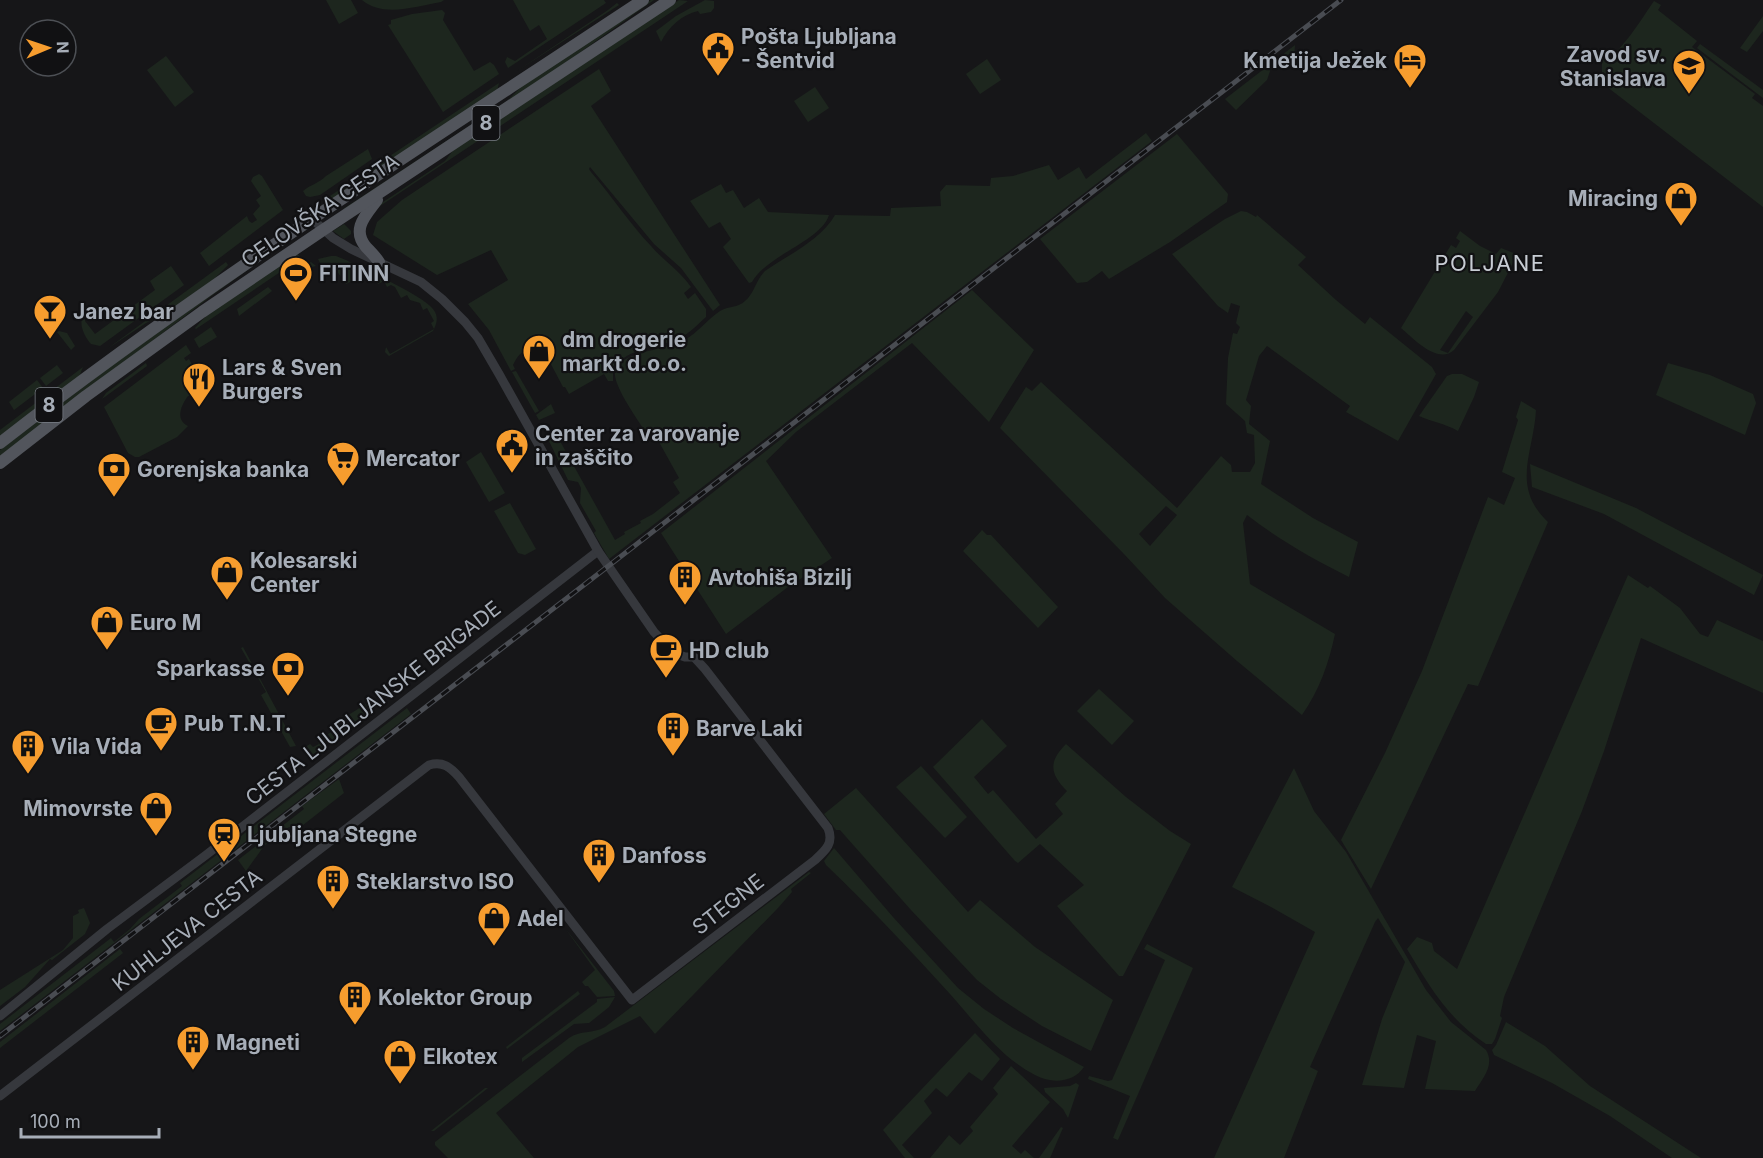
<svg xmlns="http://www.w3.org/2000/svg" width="1763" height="1158" font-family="Inter,sans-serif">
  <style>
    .green { fill: #1d261e; fill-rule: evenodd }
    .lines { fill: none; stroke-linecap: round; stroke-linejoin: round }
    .minor { stroke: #36383d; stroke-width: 9 }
    .major { stroke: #52555c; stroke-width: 12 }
    .rail-casing { stroke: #494c52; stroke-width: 5 }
    .rail { stroke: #111113; stroke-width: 3; stroke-dasharray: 9; stroke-linecap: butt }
    .labels { text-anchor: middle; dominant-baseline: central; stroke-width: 4.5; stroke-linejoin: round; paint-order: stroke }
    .shield { fill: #111113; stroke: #7a7f86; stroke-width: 1.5 }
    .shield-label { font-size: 20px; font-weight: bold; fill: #a7aeb8 }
    .poi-label { font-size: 21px; font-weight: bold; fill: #a7aeb8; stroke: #111113; text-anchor: start }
    .street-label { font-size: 21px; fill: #a7aeb8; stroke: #111113 }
    .neighbourhood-label { font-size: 22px; letter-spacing: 1.5px; fill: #c8cdd4; stroke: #111113 }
  </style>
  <rect width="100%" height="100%" fill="#161618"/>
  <g class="green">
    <path d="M326 0H351L358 13 339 24Z"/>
    <path d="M362 0H444L441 2C417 6 383 18 362 0Z"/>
    <path d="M513 0H604L606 3 508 68 505 62 507 57 515 61 547 39 539 25 530 31Z"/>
    <path d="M651 0H654L551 73 345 211 343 209 507 101 522 86Z"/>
    <path d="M679 0 688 1 374 210 377 206 445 161 454 149Z"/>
    <path d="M705 0 714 1V8L711 12 700 14 698 11C682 15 669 26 661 42L656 31 676 16Z"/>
    <path d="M1654 1 1661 5 1658 10 1697 41 1692 47 1755 94 1752 98 1763 106V207L1602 83V60C1618 59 1644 15 1654 1Z"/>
    <path d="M617 3 619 5 517 71 608 10Z"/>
    <path d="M442 10 445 13 443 20 474 71 490 62 494 65 499 74 443 112 388 25 391 24V20L412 14Z"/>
    <path d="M1763 16V31L1747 52 1740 48Z"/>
    <path d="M1700 44 1763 90V98L1697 48Z"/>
    <path d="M1295 45 1294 61 1288 65 1271 68 1267 80 1236 110 1225 99Z"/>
    <path d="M166 56 194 92 175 107 147 70Z"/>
    <path d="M987 59 1001 80 980 94 966 74Z"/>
    <path d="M599 69 611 91 591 106 720 305 713 311 681 268 654 244 590 167 589 169 591 172C612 196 629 223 651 246 664 261 680 271 691 287L684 293 688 299 695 293 706 309V317C698 324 690 333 680 338 657 349 629 346 613 369V381H608L604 374 569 394 565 387H563L544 351C529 348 521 348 513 365L515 369 511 371 489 330 468 304 508 280 491 250 437 275 373 235 377 222 402 200Z"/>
    <path d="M499 83 497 91 333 200 330 196Z"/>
    <path d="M815 87 829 108 808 122 794 101Z"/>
    <path d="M1146 133 1152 141 609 559 594 533 596 531 580 503 581 488 578 482 568 480 547 437 555 432 615 540 625 534 624 532 641 523 640 521 653 514 680 493 673 482 679 478 654 433 648 436C640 423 612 385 615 371 621 352 661 350 676 344 695 337 704 322 720 311 728 306 738 308 745 301 754 294 756 280 765 271 788 255 821 240 835 215L890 216 891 208 941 206 940 192 946 185 990 186 991 178 1013 176 1049 165 1058 180 1079 167 1086 179Z"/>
    <path d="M1177 134 1228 194 1227 202 1170 242 1109 279 1102 271 1087 282 1077 283 1040 239Z"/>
    <path d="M368 149 372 159 320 195 310 197 306 196 303 191C310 185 319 183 326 176Z"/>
    <path d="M259 174 262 176 283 210 209 266 200 253 247 216 249 221 252 223 257 220 253 214 260 206 256 200 261 196 251 181 253 177Z"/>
    <path d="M721 184 726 193 733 190 744 208 759 198 768 212 829 215C821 241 767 255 752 282L749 283 723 247 731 239 720 222 709 228 690 201Z"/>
    <path d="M1241 211 1247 212 1256 217 1257 215 1306 257 1298 265 1336 300 1365 324 1370 317 1432 367 1436 374 1398 441 1346 412 1350 406 1267 346 1259 356 1246 400 1251 406 1249 424 1270 441 1261 484 1313 518 1358 542 1349 577C1313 559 1279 540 1247 515L1243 523 1250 584 1335 634C1329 663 1319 691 1302 715L1237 661 1165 598 1124 554 1000 428 1026 387 1032 391 1041 382 1177 508 1221 456 1231 465 1232 472H1250L1255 463 1254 435 1247 433 1245 421 1226 404 1228 358 1233 333 1237 334 1240 327 1236 323 1240 306 1231 303 1228 313 1218 306 1172 254 1225 219ZM1166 506 1177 515 1150 546 1139 534Z"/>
    <path d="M344 224 351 231V234L344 239 333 231Z"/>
    <path d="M1460 231 1480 246 1496 254 1501 248 1516 254 1515 259 1498 292 1454 350C1438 365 1414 339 1401 328L1451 245 1456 248 1460 241 1456 238ZM1466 311 1473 317 1448 353 1440 350Z"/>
    <path d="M288 241 210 297 0 457V450L116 362Z"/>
    <path d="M297 253 301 258 196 329 195 328 206 316Z"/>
    <path d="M331 256H336L346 260C364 269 422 295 433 309 439 316 437 324 433 331L389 356 385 352 386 347 390 354 434 329 431 323 434 321 427 308 423 310 420 303 410 300 407 295 401 298 395 287 391 285 387 287 384 281 378 284 373 276 364 275 346 284 332 264 320 263 318 259Z"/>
    <path d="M226 262 228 265 212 281 167 312 146 323 107 349Z"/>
    <path d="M311 262 316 266 307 268 289 279 286 275Z"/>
    <path d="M171 266 184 285 100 346 91 344C82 333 77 320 87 310L85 321 95 334 155 290 150 281Z"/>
    <path d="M268 287 272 291 239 316 237 309Z"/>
    <path d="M972 290 1034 350 989 422 912 343 796 432 766 461 832 558 788 587 726 634 661 533Z"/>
    <path d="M211 327 217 337 199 348 194 339Z"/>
    <path d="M59 331 67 333 75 346 71 350 57 332Z"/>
    <path d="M186 345 191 353 184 358 186 361 189 359 206 390 201 394 188 396C181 405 175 420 188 426L177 437 139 457H135L128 453 104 407Z"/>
    <path d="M146 363 147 366 102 399 106 393Z"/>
    <path d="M1668 363 1710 375 1753 394 1756 403 1745 435 1656 395Z"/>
    <path d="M57 365 63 373 46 386 40 378Z"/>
    <path d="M83 367 79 377 0 438V430Z"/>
    <path d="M516 371 539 411 535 413 512 372Z"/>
    <path d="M1452 374H1462L1479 382 1474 397 1458 431C1444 423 1432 422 1419 416L1447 376Z"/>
    <path d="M37 380 43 388 14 410 9 402Z"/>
    <path d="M1521 401 1536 410C1534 452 1510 486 1548 522L1478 686 1468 684 1371 889 1341 840 1385 753 1422 671 1488 497 1504 505 1515 478 1502 472 1518 420 1516 417Z"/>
    <path d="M551 404 555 413 539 420 536 415Z"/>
    <path d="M481 452 505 493 489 502 466 462Z"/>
    <path d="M1530 464 1636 508 1763 575 1754 595 1604 514 1532 487Z"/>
    <path d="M510 503 536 549 525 555 518 553 494 511Z"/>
    <path d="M982 530 987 535H991L1058 607 1038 628 963 551Z"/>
    <path d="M1628 575 1648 588 1650 586 1680 608 1700 634 1708 637 1717 620 1763 641V693L1641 638 1604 751 1582 811 1504 997 1500 1016 1502 1018 1495 1039 1492 1044H1486C1449 1020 1429 986 1407 949L1417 937 1432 943 1434 951 1457 969Z"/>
    <path d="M243 647 296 746 290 747 261 695 266 692 241 648Z"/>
    <path d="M1099 689 1134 721 1112 745 1077 711Z"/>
    <path d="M371 701 372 707 368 712 310 758 309 756 307 757 302 749 310 744 313 747 319 744 317 740 320 742 324 740 323 737 348 722 345 717Z"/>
    <path d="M407 708 411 714 0 1031V1024L111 938 114 942 130 929 139 919 182 886 180 883Z"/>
    <path d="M982 719 1007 746 974 777 988 794 993 790 1036 839 1063 814 1055 804 1067 791C1050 774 1048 762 1066 744L1126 797 1170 831 1191 844 1123 976H1119L1057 906 1084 885 1040 844 1018 863 1015 861 933 767Z"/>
    <path d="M921 766 967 817 945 838 896 787Z"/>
    <path d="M1294 768 1314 811 1346 852 1426 990 1451 1022 1486 1050C1495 1065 1483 1078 1475 1091L1425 1089 1436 1041 1417 1035 1404 1088 1362 1085 1382 1019 1405 962 1378 918 1375 922 1310 1067 1318 1071 1284 1158H1214L1315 932 1271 907 1232 887Z"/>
    <path d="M339 779 344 793 298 829 289 827 264 846 246 871 238 860 304 809 302 806Z"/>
    <path d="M856 788 968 912 980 900 1035 947 1113 1000 1091 1051 1042 1026 1001 999 977 980 911 910 847 838 840 830H836L824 814Z"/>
    <path d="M834 848 893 917 958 988 984 1009 1013 1028 1084 1067C1073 1083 1052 1084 1035 1075 1001 1058 975 1022 950 994 910 950 869 906 826 865L824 861Z"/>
    <path d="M809 872 811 873 791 889 792 892 778 908 655 1034 640 1016 578 1047 496 1113 534 1158H448L435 1145V1142L569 1038C580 1030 593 1034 605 1027Z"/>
    <path d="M84 908 90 923 85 934 52 960 50 959 25 987 0 1006V990L63 950 73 938V916L79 913 78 910Z"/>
    <path d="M565 928 614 991 615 996 597 997 588 986H585L582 982 595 970Z"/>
    <path d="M1147 944 1193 968 1118 1140 1113 1138 1130 1096 1088 1079 1089 1076 1108 1081 1112 1080 1165 960 1144 949Z"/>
    <path d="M120 949 123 953 0 1048V1042Z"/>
    <path d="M578 991 580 994 507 1049 506 1047Z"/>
    <path d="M615 997 609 1007 589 1023 574 1024 522 1062V1058L597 1002V999Z"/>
    <path d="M1506 1022 1545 1046 1590 1086 1701 1158H1672L1610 1116 1552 1083 1494 1055 1492 1050 1496 1045Z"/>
    <path d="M975 1033 1000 1059 982 1081 969 1072 947 1097 936 1088 924 1101 932 1113 902 1145 914 1158H905L883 1130Z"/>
    <path d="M1011 1066 1050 1102 1012 1146 1021 1154 1025 1150 1034 1158H930L949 1135 960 1145 973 1131 970 1127 998 1094 993 1088Z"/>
    <path d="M1076 1083 1079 1085 1068 1118 1063 1109 1045 1092 1044 1088 1070 1086Z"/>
    <path d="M485 1088H488L434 1131H431Z"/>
    <path d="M1061 1127 1063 1128 1050 1158H1039Z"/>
  </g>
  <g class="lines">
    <g class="minor">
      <path d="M0 1016 107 929 206 855 598 551"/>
      <path d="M0 1096 429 765C443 761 450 767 459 777L632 1000 815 860C826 850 834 843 828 828L705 669 694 657H685L674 653 654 632 598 551 499 374 478 338 465 322 442 299 421 282 351 249 333 238 312 219"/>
    </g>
    <g class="major">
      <path d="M377 200C366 215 351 229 366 247 371 252 375 256 379 262"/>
      <path d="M0 443C205 283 426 144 643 0"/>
      <path d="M0 463 86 396 202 312 323 230 670 0"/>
    </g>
    <g class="rail-casing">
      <path id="rail" d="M0 1036 1341 0"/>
    </g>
    <use href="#rail" class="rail"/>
  </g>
  <defs>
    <g id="civic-pin" transform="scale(1.725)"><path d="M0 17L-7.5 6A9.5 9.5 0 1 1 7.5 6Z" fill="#f79d2e" stroke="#111113"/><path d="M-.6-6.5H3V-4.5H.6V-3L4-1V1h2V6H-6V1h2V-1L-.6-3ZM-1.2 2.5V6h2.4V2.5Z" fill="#111"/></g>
    <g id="hotel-pin" transform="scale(1.725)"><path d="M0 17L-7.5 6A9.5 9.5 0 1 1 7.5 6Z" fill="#f79d2e" stroke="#111113"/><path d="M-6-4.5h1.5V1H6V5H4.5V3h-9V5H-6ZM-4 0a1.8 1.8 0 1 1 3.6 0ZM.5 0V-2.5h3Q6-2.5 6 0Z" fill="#111"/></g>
    <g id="school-pin" transform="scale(1.725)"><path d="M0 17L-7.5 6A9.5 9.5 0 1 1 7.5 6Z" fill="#f79d2e" stroke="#111113"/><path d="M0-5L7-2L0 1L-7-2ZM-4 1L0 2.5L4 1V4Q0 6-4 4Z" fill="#111"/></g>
    <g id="shop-pin" transform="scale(1.725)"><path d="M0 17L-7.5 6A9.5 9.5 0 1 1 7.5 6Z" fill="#f79d2e" stroke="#111113"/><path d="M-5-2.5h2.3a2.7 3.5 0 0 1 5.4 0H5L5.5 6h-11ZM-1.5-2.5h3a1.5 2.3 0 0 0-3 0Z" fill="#111"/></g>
    <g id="stadium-pin" transform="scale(1.725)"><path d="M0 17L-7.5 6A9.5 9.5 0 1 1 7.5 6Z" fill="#f79d2e" stroke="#111113"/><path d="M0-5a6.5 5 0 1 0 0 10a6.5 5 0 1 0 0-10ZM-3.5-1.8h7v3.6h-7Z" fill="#111"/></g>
    <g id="bar-pin" transform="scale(1.725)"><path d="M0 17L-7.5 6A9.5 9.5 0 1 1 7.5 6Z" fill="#f79d2e" stroke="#111113"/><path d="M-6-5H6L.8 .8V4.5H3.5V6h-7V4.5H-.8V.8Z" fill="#111"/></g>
    <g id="restaurant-pin" transform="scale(1.725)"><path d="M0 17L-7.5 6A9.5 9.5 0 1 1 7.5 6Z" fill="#f79d2e" stroke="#111113"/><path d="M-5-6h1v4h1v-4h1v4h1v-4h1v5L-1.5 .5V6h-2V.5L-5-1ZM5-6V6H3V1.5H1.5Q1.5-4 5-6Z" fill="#111"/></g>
    <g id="supermarket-pin" transform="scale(1.725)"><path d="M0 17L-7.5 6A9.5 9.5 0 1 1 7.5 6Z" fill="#f79d2e" stroke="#111113"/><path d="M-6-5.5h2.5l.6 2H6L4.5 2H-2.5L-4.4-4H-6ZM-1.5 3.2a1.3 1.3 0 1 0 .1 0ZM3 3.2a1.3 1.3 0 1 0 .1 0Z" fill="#111"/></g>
    <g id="bank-pin" transform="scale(1.725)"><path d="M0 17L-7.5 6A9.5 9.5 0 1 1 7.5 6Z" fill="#f79d2e" stroke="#111113"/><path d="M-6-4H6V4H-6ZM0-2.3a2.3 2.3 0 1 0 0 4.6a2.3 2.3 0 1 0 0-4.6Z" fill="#111"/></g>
    <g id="building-pin" transform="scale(1.725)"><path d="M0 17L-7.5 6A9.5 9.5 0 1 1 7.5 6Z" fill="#f79d2e" stroke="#111113"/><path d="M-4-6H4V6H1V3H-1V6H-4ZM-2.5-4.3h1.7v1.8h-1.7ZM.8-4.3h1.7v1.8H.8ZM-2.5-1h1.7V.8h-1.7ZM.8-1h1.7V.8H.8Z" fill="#111"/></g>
    <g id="cafe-pin" transform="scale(1.725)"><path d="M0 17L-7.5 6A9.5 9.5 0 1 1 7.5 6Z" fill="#f79d2e" stroke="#111113"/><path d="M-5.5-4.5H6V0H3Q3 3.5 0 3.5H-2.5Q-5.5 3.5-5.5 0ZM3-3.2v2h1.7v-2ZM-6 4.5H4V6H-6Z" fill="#111"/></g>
    <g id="station-pin" transform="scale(1.725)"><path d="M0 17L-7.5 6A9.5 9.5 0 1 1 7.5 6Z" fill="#f79d2e" stroke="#111113"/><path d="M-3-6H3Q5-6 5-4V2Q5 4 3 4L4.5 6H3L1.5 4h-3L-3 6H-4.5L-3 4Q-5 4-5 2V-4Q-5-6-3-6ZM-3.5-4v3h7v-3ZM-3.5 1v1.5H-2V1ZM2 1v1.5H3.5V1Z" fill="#111"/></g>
  </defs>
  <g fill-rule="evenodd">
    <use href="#civic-pin" x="718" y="48"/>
    <use href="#hotel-pin" x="1410" y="60"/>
    <use href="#school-pin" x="1689" y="66"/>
    <use href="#shop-pin" x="1681" y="198"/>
    <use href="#stadium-pin" x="296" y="273"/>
    <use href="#bar-pin" x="50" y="311"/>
    <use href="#shop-pin" x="539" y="351"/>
    <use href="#restaurant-pin" x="199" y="379"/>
    <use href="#civic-pin" x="512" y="445"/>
    <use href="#supermarket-pin" x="343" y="458"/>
    <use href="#bank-pin" x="114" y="469"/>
    <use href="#shop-pin" x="227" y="572"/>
    <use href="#building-pin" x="685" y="577"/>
    <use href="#shop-pin" x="107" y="622"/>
    <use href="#cafe-pin" x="666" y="650"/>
    <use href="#bank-pin" x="288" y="668"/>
    <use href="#cafe-pin" x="161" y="723"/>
    <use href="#building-pin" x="673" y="728"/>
    <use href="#building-pin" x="28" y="746"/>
    <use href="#shop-pin" x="156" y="808"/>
    <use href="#station-pin" x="224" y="834"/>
    <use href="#building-pin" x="599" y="855"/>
    <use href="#building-pin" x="333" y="881"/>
    <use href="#shop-pin" x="494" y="918"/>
    <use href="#building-pin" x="355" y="997"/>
    <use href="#building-pin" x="193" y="1042"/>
    <use href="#shop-pin" x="400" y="1056"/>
  </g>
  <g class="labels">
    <g class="shield">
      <rect x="472.5" y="106" width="27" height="34" rx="4.5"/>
      <rect x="35.5" y="388" width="27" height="34" rx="4.5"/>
    </g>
    <g class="shield-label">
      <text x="486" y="123">8</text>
      <text x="49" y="405">8</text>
    </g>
    <g class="poi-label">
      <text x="741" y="36">Pošta Ljubljana<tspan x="741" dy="24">- Šentvid</tspan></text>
      <text x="1666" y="54" text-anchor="end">Zavod sv.<tspan x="1666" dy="24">Stanislava</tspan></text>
      <text x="1387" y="60" text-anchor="end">Kmetija Ježek</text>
      <text x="1658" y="198" text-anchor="end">Miracing</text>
      <text x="319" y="273">FITINN</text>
      <text x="73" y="311">Janez bar</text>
      <text x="562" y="339">dm drogerie<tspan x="562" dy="24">markt d.o.o.</tspan></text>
      <text x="222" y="367">Lars &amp; Sven<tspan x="222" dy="24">Burgers</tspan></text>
      <text x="535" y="433">Center za varovanje<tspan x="535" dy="24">in zaščito</tspan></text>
      <text x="366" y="458">Mercator</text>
      <text x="137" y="469">Gorenjska banka</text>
      <text x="250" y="560">Kolesarski<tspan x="250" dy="24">Center</tspan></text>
      <text x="708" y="577">Avtohiša Bizilj</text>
      <text x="130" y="622">Euro M</text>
      <text x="689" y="650">HD club</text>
      <text x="265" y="668" text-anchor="end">Sparkasse</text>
      <text x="184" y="723">Pub T.N.T.</text>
      <text x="696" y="728">Barve Laki</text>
      <text x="51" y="746">Vila Vida</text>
      <text x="133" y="808" text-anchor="end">Mimovrste</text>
      <text x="247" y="834">Ljubljana Stegne</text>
      <text x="622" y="855">Danfoss</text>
      <text x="356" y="881">Steklarstvo ISO</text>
      <text x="517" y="918">Adel</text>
      <text x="378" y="997">Kolektor Group</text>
      <text x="216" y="1042">Magneti</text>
      <text x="423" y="1056">Elkotex</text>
    </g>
    <g class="street-label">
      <text transform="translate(320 210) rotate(-34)">CELOVŠKA CESTA</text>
      <text transform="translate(373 703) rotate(-38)">CESTA LJUBLJANSKE BRIGADE</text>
      <text transform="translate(728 904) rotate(-38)">STEGNE</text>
      <text transform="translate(187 930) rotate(-38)">KUHLJEVA CESTA</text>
    </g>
    <g class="neighbourhood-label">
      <text x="1490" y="263">POLJANE</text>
    </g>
  </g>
  <g transform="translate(48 48) rotate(88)"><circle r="28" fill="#111113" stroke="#4d5055" stroke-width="1.5"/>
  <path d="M0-4.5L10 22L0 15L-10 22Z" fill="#f79d2e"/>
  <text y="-9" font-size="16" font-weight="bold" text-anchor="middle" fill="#a7aeb8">N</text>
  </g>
  <path d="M21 1128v9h138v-9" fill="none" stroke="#a7aeb8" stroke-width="3"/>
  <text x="30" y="1128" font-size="18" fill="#a7aeb8" stroke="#111113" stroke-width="4.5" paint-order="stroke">100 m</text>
</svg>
